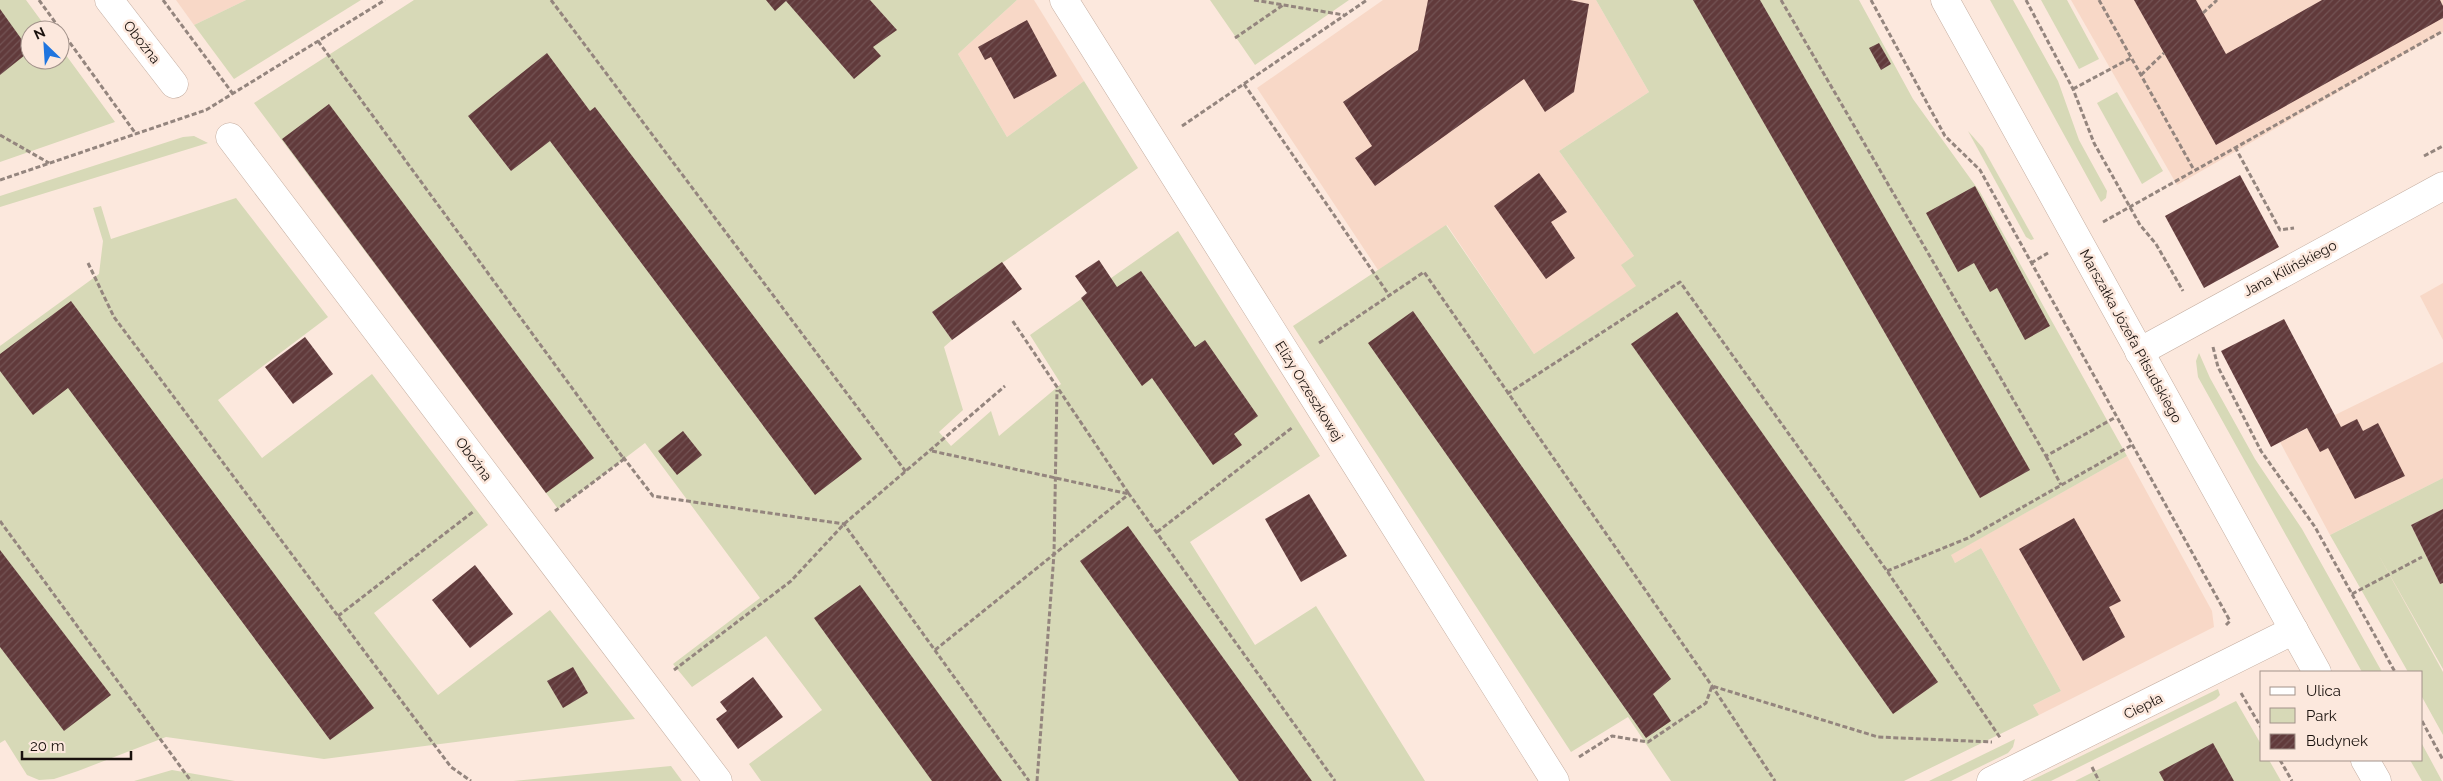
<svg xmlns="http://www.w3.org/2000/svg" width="2443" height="781" font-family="Raleway,sans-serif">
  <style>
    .built { fill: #f8d8c7 }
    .green { fill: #d7d9b7 }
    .building { fill: url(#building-hatch) }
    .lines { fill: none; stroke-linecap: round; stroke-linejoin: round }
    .minor-casing { stroke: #c5aea1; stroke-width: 29 }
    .path { stroke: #94857e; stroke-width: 3; stroke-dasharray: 5 2.5; stroke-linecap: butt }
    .minor { stroke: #fff; stroke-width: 28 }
    .labels { text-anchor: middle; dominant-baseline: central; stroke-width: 5; stroke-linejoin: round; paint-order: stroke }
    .street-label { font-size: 14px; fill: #1a120e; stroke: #fce8dd }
  </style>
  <defs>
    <pattern id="building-hatch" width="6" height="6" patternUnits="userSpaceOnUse" patternTransform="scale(1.25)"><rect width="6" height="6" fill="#613a3b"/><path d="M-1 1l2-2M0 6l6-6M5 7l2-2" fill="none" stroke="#735354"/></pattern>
  </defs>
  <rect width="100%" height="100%" fill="#fce8dd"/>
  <g class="built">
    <path d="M176 0H246L194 25Z"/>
    <path d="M1017 0H1034L1084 81 1007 137 958 54Z"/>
    <path d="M1383 0H1596L1649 92 1559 151 1634 256 1637 286 1534 354 1447 225 1378 270 1257 88Z"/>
    <path d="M2071 0H2443V32L2177 185Z"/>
    <path d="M2443 283V340L2420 296Z"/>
    <path d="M2443 362V478L2360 520 2443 672 2359 520 2330 535 2280 442Z"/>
    <path d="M2127 456 2212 611 2214 627 2039 715 2033 705 2061 691 1981 548 1955 563 1950 555Z"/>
  </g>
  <g class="green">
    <path d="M0 0H26L48 30H30V60H60V47L115 122 0 162Z"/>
    <path d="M246 0H361L234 79 194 25Z"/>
    <path d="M414 0H1017L958 54 1007 137 1084 81 1138 168 932 312 952 340 944 347 963 410 939 432 951 446 991 411 999 436 1061 384 1030 335 1178 231 1320 456 1190 542 1255 645 1316 606 1425 781H761L749 764 822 710 766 636 692 687 673 664 760 598 645 443 558 509 254 103Z"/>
    <path d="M1210 0H1349L1255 65Z"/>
    <path d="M1596 0H1859L1913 99 1980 192 2127 456 1951 555 1955 563 1981 548 2061 691 2033 705 2039 715 1904 781H1671L1628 717 1571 752 1293 326 1446 225 1534 354 1636 286 1621 265 1634 256 1559 151 1649 92Z"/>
    <path d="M1990 0H2013L2058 81 2079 140 2107 191 2106 198 2101 202Z"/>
    <path d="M2041 0H2067L2099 59 2079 69Z"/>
    <path d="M2117 92 2163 171 2142 184 2097 103Z"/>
    <path d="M1968 131 1983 148 2034 239 2031 240 2026 237Z"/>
    <path d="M194 136 208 143 0 207V196L183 137Z"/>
    <path d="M236 198 328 317 218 400 262 458 372 374 488 525 374 613 438 695 550 610 635 719 324 759 166 737 78 771 54 779 39 780 27 775 5 740 0 743V346L99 274 103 241 93 208 101 206 111 239Z"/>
    <path d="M2199 353 2210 378 2255 459 2302 529 2382 672H2362L2198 377 2196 361Z"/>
    <path d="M2443 478V509L2411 525 2440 584 2443 583V669L2378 554 2443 672V735L2422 697V672H2408L2330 535Z"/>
    <path d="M2218 689 2220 695 2216 699 2051 781H2030Z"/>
    <path d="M2236 701 2262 746V760H2269L2281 781H2075Z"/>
    <path d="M2015 739 2013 747 2008 753 1951 781H1929Z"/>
    <path d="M2422 744 2442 781H2422L2410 760H2422Z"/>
    <path d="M671 766 682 781H513Z"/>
    <path d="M172 770 235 781H134Z"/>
  </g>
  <g class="building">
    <path d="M766 0H870L897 30 873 47 881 56 854 79 786 1 775 11Z"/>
    <path d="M1428 0H1570L1589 4 1574 92 1545 112 1524 79 1375 186 1355 158 1372 146 1343 102 1418 50Z"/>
    <path d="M1693 0H1760L2030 470 1980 498Z"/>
    <path d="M2134 0H2196L2226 54 2322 0H2440L2443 6V18L2216 145Z"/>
    <path d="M0 9 30 51 0 75Z"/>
    <path d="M1027 20 1057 76 1014 99 991 57 985 60 978 47Z"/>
    <path d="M1879 43 1891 64 1881 70 1869 48Z"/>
    <path d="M547 53 590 111 595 107 862 459 815 495 550 141 511 171 468 116Z"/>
    <path d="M329 104 594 458 546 493 282 139Z"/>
    <path d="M1539 173 1567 212 1551 222 1575 258 1546 279 1494 206Z"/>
    <path d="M2240 175 2279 247 2204 288 2165 216Z"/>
    <path d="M1975 186 2050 326 2025 340 1997 288 1990 292 1974 263 1958 272 1926 213Z"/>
    <path d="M1099 260 1117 287 1141 271 1195 347 1205 340 1258 416 1234 434 1242 445 1213 465 1152 378 1142 386 1081 298 1087 293 1075 276Z"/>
    <path d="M1002 262 1022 289 952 340 932 312Z"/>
    <path d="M71 301 374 708 330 740 68 388 33 415 0 371V354Z"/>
    <path d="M1413 311 1671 679 1653 694 1671 721 1646 738 1368 343Z"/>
    <path d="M1677 312 1938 682 1893 714 1631 344Z"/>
    <path d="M2284 319 2341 427 2357 419 2363 431 2378 423 2405 476 2355 499 2328 448 2320 452 2307 428 2271 447 2221 351Z"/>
    <path d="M305 337 333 374 293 404 265 367Z"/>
    <path d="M683 431 702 455 677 475 658 451Z"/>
    <path d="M1309 494 1347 556 1301 582 1265 519Z"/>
    <path d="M2443 509V583L2440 584 2411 525Z"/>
    <path d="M2074 518 2121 601 2109 607 2125 637 2083 661 2019 549Z"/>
    <path d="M1128 526 1312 781H1239L1080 561Z"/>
    <path d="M0 550 111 695 64 731 0 647Z"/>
    <path d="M475 565 513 614 470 648 432 600Z"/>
    <path d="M860 585 1002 781H932L814 618Z"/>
    <path d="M573 667 588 693 563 708 547 681Z"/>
    <path d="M753 677 783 717 738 749 716 719 727 711 720 702Z"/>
    <path d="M2213 743 2234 781H2164L2159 772Z"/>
  </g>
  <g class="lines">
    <g class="minor-casing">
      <g id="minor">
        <path d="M109 0 174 84"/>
        <path d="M1064 0 1555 781"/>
        <path d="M1945 0 2317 672"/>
        <path d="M230 137 718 781"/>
        <path d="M2139 352 2443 186"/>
        <path d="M2365 760 2377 781"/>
        <path d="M1991 781 2294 630"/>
      </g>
    </g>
    <g class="path">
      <path d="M39 0 136 134"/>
      <path d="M163 0 233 94"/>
      <path d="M551 0 906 472"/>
      <path d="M1254 0 1344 15"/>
      <path d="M1781 0 2046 456 2116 417"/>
      <path d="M1871 0 1945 136 1980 170 2230 621 2226 625"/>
      <path d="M2026 0 2073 89 2094 143 2140 225 2156 244 2183 291"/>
      <path d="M2099 0 2194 170"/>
      <path d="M2203 13 2217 0"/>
      <path d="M1235 38 1283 5"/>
      <path d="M318 41 624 459 555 511"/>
      <path d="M2141 75 2164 53"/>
      <path d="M1244 84 1389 295"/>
      <path d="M2073 89 2131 58"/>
      <path d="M1182 126 1367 0"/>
      <path d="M0 135 49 163"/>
      <path d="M2235 147 2280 230 2294 228"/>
      <path d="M2424 156 2443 146"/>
      <path d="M0 180 206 110 385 0"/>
      <path d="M2103 222 2443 31"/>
      <path d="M88 263 114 317 451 767 471 781"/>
      <path d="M2031 263 2048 253"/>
      <path d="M1319 343 1424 272 1712 686 1775 781"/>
      <path d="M2213 347 2218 367 2261 451 2315 527 2395 672"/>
      <path d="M1507 394 1680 282 1887 571 2001 739"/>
      <path d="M932 451 1129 494 1012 320"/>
      <path d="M2046 456 2061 485"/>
      <path d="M623 457 653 496 844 524 1029 781"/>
      <path d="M0 521 191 781"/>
      <path d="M1157 532 1293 427"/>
      <path d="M1887 571 1968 538 2132 445"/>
      <path d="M2352 594 2422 557"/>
      <path d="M338 616 474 511"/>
      <path d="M935 650 1129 494 1335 781"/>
      <path d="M674 670 791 581 844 524 1005 386"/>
      <path d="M2241 693 2262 729"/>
      <path d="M2422 721 2443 760"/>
      <path d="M1579 757 1612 736 1648 742 1706 703 1712 686 1878 737 1992 742"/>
      <path d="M2280 760 2292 781"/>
      <path d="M2092 767 2099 781"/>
      <path d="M1037 781 1054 554 1057 390"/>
    </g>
    <use href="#minor" class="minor"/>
  </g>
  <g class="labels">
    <g class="street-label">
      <text transform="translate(142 42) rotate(52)">Oboźna</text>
      <text transform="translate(2290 268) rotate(-28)">Jana Kilińskiego</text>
      <text transform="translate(2131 336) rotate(61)">Marszałka Józefa Piłsudskiego</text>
      <text transform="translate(1309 391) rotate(58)">Elizy Orzeszkowej</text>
      <text transform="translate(474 459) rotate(53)">Oboźna</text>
      <text transform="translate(2143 706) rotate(-26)">Ciepła</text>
    </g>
  </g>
  <rect x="2260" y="671" width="162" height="90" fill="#fce8dd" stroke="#a2928a"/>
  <rect x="2270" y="687" width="25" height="8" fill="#ffffff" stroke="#a2928a"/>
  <text x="2306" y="696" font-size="15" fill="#1a120e">Ulica</text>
  <rect x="2270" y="708" width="25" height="15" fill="#d7d9b7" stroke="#a2928a"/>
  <text x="2306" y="721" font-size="15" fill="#1a120e">Park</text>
  <rect x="2270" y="734" width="25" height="15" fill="url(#building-hatch)" stroke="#a2928a"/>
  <text x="2306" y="746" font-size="15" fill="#1a120e">Budynek</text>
  <g transform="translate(45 45) rotate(335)"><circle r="24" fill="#fce8dd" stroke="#a2928a"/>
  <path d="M0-4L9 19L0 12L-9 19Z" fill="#1f75df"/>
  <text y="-8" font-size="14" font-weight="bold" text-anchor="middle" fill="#1a120e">N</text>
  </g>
  <path d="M22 751v8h109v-8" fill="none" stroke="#1a120e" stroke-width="2.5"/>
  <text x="30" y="751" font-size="15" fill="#1a120e" stroke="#fce8dd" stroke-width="4" paint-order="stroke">20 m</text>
</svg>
